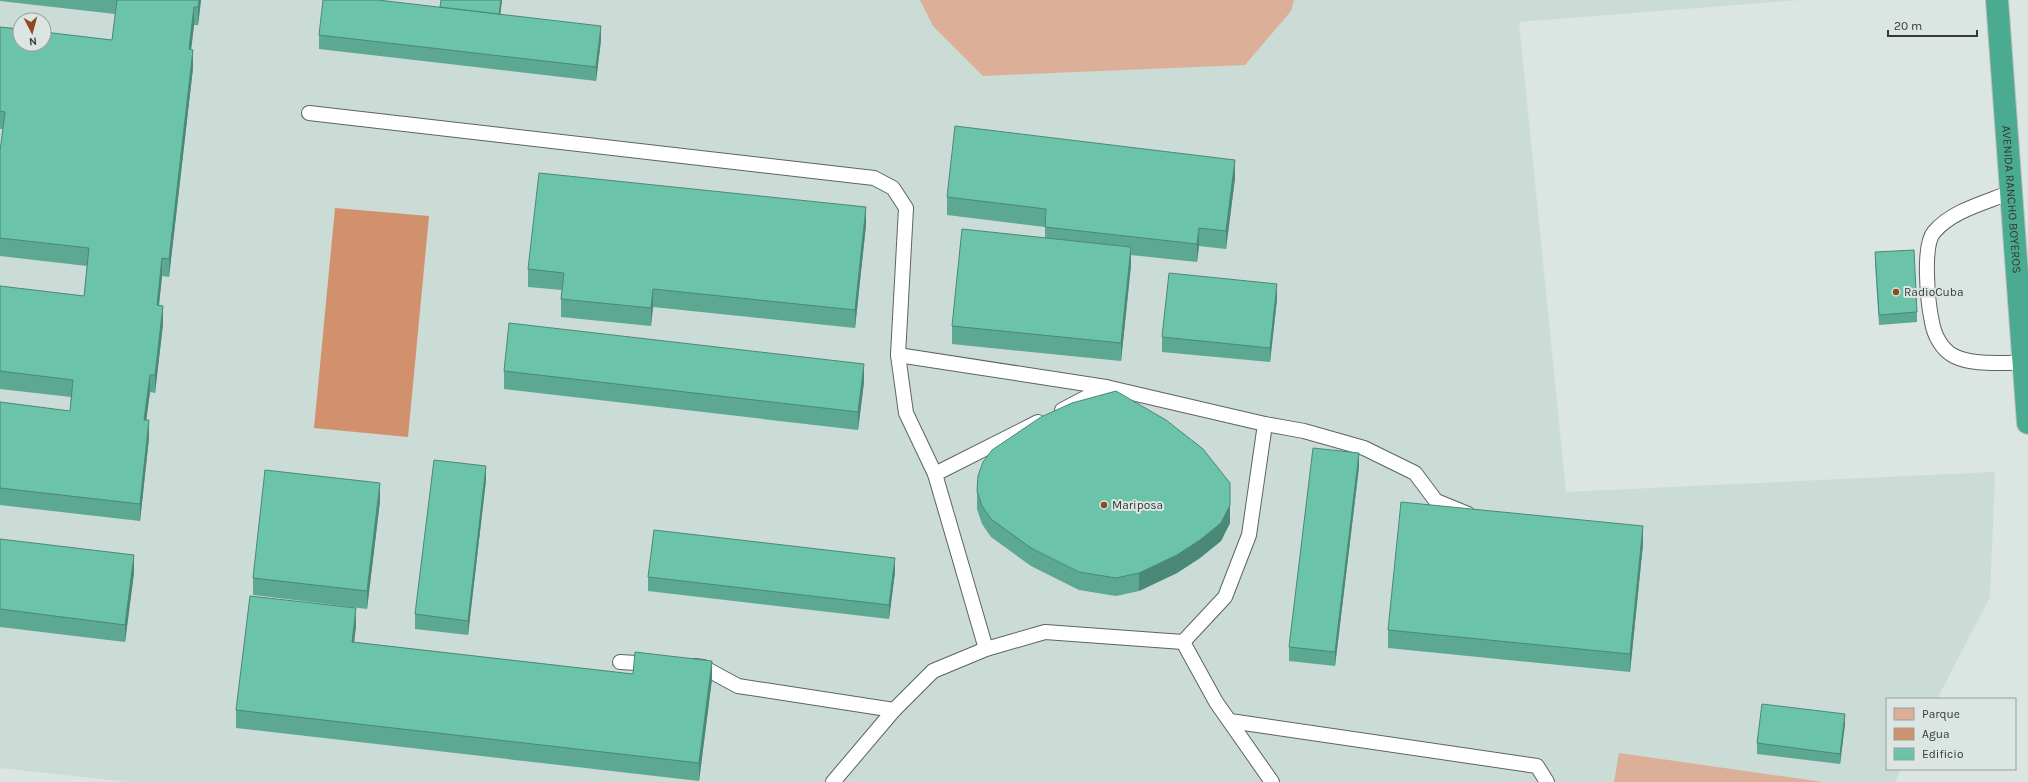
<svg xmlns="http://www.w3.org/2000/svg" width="2028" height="782" font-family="Karla,sans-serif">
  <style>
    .built { fill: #cadcd5; fill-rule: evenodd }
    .green { fill: #dbaf98 }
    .water { fill: #d2916d }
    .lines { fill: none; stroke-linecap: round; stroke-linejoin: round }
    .lane-casing { stroke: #5c6461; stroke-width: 16 }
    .highway-casing { stroke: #bec0bf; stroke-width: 24 }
    .lane { stroke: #fff; stroke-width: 14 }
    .highway { stroke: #4aab91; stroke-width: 22 }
    .wall { fill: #5ca892 }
    .shaded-wall { fill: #4b8877 }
    .building { fill: #6bc3aa; stroke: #4b8877 }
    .poi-dot { fill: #8e491e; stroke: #dbe5e1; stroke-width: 1.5 }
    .labels { text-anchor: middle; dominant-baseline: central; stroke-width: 4; stroke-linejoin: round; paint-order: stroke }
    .street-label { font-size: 12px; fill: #353937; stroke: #dbe5e1 }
    .poi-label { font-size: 12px; fill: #353937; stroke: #dbe5e1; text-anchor: start }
  </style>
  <rect width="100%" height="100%" fill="#dbe5e1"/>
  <path class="built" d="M0 0H1800L1519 22 1566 492 1995 472 1990 597 1937 699H1887V769H1901L1895 782H129L0 768ZM20 20H44V44H20Z"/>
  <g class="green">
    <path d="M920 0H1294L1291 11 1245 65 983 76 933 26Z"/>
    <path d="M1619 753 1823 782H1614Z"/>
  </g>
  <path class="water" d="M335 208 429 216 408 437 314 428Z"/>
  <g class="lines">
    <g class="lane-casing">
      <g id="lane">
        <path d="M309 113 874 178 893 188 906 208 898 355 906 413 935 474 986 649"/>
        <path d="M2011 192C1985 203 1953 210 1934 232 1922 246 1928 304 1932 322 1934 335 1942 350 1954 356 1974 366 2002 362 2024 363"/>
        <path d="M898 355 1106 387 1265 424 1249 535 1225 597 1183 642"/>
        <path d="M1062 410 1106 387"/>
        <path d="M1265 424 1304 431 1364 448 1415 473 1436 501 1468 514"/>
        <path d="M935 474 1038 422"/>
        <path d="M620 662 652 664"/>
        <path d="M695 666 703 667 738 686 894 710"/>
        <path d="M1230 721 1537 766 1547 782"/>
        <path d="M833 782 894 710 933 671 986 649 1045 632 1183 642 1216 702 1272 782"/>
      </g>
    </g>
    <g class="highway-casing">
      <g id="highway">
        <path id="s1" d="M1997 0 2028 423"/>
      </g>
    </g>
    <use href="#lane" class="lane"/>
    <use href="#highway" class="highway"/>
  </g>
  <g class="wall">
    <path d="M0 0H201L198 25H194L191 50 193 68 169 277 162 276 159 305 163 324 155 393 150 392 146 420 149 438 140 521 0 505V402L70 411 71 397 0 389V286L84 296 87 266 0 256V151L3 129H0V27L112 40 115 14 0 1Z"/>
    <path d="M441 0H502L500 14 601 40 596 81 319 49V35L440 7Z"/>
    <path d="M1235 178 1226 249 1199 246 1197 262 1131 255V265L1121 361 952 344V326L1045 238V227L947 215V197Z"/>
    <path d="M866 225 855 328 653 307 651 326 561 317V299L562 290 528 287V269Z"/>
    <path d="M1875 252 1917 312V322L1879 325 1875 262Z"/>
    <path d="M1277 299 1270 362 1162 352V337Z"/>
    <path d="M504 371 864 382 858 430 504 389Z"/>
    <path d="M1359 467 1335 666 1289 661V647Z"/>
    <path d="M486 480 468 635 415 629V614Z"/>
    <path d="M977 491 1230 523 1221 541 1200 558 1177 573 1139 591 1116 596 1079 590 1031 566 991 537 982 524 977 509Z"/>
    <path d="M380 501 367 609 253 595V578Z"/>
    <path d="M0 539 134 573 125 642 0 627Z"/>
    <path d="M1643 544 1630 672 1388 648V630Z"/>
    <path d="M895 572 889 619 648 591V577Z"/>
    <path d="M356 626 354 642 633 674 712 679 699 781 236 728V710Z"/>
    <path d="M1845 724 1840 764 1757 754V743Z"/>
  </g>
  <g class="shaded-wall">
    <path d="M199 0H201L198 25V7Z"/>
    <path d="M501 0H502L499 27V17Z"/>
    <path d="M194 7V25L189 67V49Z"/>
    <path d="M601 26V40L596 81V67Z"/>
    <path d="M193 50V68L169 277V259Z"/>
    <path d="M1235 160V178L1226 249V231Z"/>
    <path d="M866 207V225L855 328V310Z"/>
    <path d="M1199 228V246L1197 262V244Z"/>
    <path d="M1131 247V265L1121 361V343Z"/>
    <path d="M162 258V276L157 323V305Z"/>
    <path d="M1277 284V299L1270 362V348Z"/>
    <path d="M653 289V307L651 326V308Z"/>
    <path d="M163 306V324L155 393V375Z"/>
    <path d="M864 364V382L858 430V412Z"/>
    <path d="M150 375V392L144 438V420Z"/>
    <path d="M149 420V438L140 521V504Z"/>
    <path d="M1359 453V467L1335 666V652Z"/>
    <path d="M486 466V480L468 635V621Z"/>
    <path d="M380 483V501L367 609V591Z"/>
    <path d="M1230 505V523L1221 541 1200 558 1177 573 1139 591V573Z"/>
    <path d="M1643 526V544L1630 672V654Z"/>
    <path d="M134 555V573L125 642V625Z"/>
    <path d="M895 558V572L889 619V605Z"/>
    <path d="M356 608V626L352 660V642Z"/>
    <path d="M712 661V679L699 781V763Z"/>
    <path d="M1845 714V724L1840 764V754Z"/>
  </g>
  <g class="building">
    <path d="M117 0H199L198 7H194L189 49 193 50 169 259 162 258 157 305 163 306 155 375H150L144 420H149L140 504 0 488V402L70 411 73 380 0 371V286L84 296 89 248 0 238V151L5 112 0 111V27L20 29V44H44V32L112 40Z"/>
    <path d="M323 0H378L601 26 596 67 319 35Z"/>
    <path d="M441 0H501L499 14 440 7Z"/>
    <path d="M955 126 1235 160 1226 231 1199 228 1197 244 1045 227 1046 209 947 197Z"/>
    <path d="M539 173 866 207 855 310 653 289 651 308 561 299 564 273 528 269Z"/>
    <path d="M962 229 1131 247 1121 343 952 326Z"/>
    <path d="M1914 250 1917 312 1879 315 1875 252Z"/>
    <path d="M1169 273 1277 284 1270 348 1162 337Z"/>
    <path d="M509 323 864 364 858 412 504 371Z"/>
    <path d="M1116 391 1166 420 1203 449 1230 483V505L1221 523 1200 540 1177 555 1139 573 1116 578 1079 572 1031 548 991 519 982 506 977 491 978 476 983 462 992 450 1041 417 1072 403Z"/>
    <path d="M1313 448 1359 453 1335 652 1289 647Z"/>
    <path d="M434 460 486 466 468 621 415 614Z"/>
    <path d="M265 470 380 483 367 591 253 578Z"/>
    <path d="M1401 502 1643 526 1630 654 1388 630Z"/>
    <path d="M654 530 895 558 889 605 648 577Z"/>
    <path d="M0 539 134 555 125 625 0 609Z"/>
    <path d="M250 596 356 608 352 642 633 674 635 652 712 661 699 763 236 710Z"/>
    <path d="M1762 704 1845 714 1840 754 1757 743Z"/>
  </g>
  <g class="poi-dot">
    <circle cx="1896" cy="292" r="4"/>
    <circle cx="1104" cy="505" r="4"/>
  </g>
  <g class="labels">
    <g class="street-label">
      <text stroke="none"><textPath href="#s1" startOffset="200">AVENIDA RANCHO BOYEROS</textPath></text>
    </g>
    <g class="poi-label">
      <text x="1904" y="292">RadioCuba</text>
      <text x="1112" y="505">Mariposa</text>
    </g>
  </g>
  <rect x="1886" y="698" width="130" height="72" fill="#dbe5e1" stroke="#99a09d"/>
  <rect x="1894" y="708" width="20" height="12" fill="#dbaf98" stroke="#99a09d"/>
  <text x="1922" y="718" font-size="12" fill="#353937">Parque</text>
  <rect x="1894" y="728" width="20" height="12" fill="#d2916d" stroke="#99a09d"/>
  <text x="1922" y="738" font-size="12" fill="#353937">Agua</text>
  <rect x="1894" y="748" width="20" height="12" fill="#6bc3aa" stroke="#99a09d"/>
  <text x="1922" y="758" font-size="12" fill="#353937">Edificio</text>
  <g transform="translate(32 32) rotate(174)"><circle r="19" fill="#dbe5e1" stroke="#99a09d"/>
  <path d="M0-3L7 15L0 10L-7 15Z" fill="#8e491e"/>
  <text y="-6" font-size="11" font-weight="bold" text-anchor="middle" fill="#353937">N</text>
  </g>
  <path d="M1888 30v6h89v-6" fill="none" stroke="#353937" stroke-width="2"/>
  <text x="1894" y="30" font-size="12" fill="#353937" stroke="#dbe5e1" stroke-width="3" paint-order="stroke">20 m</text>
</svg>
